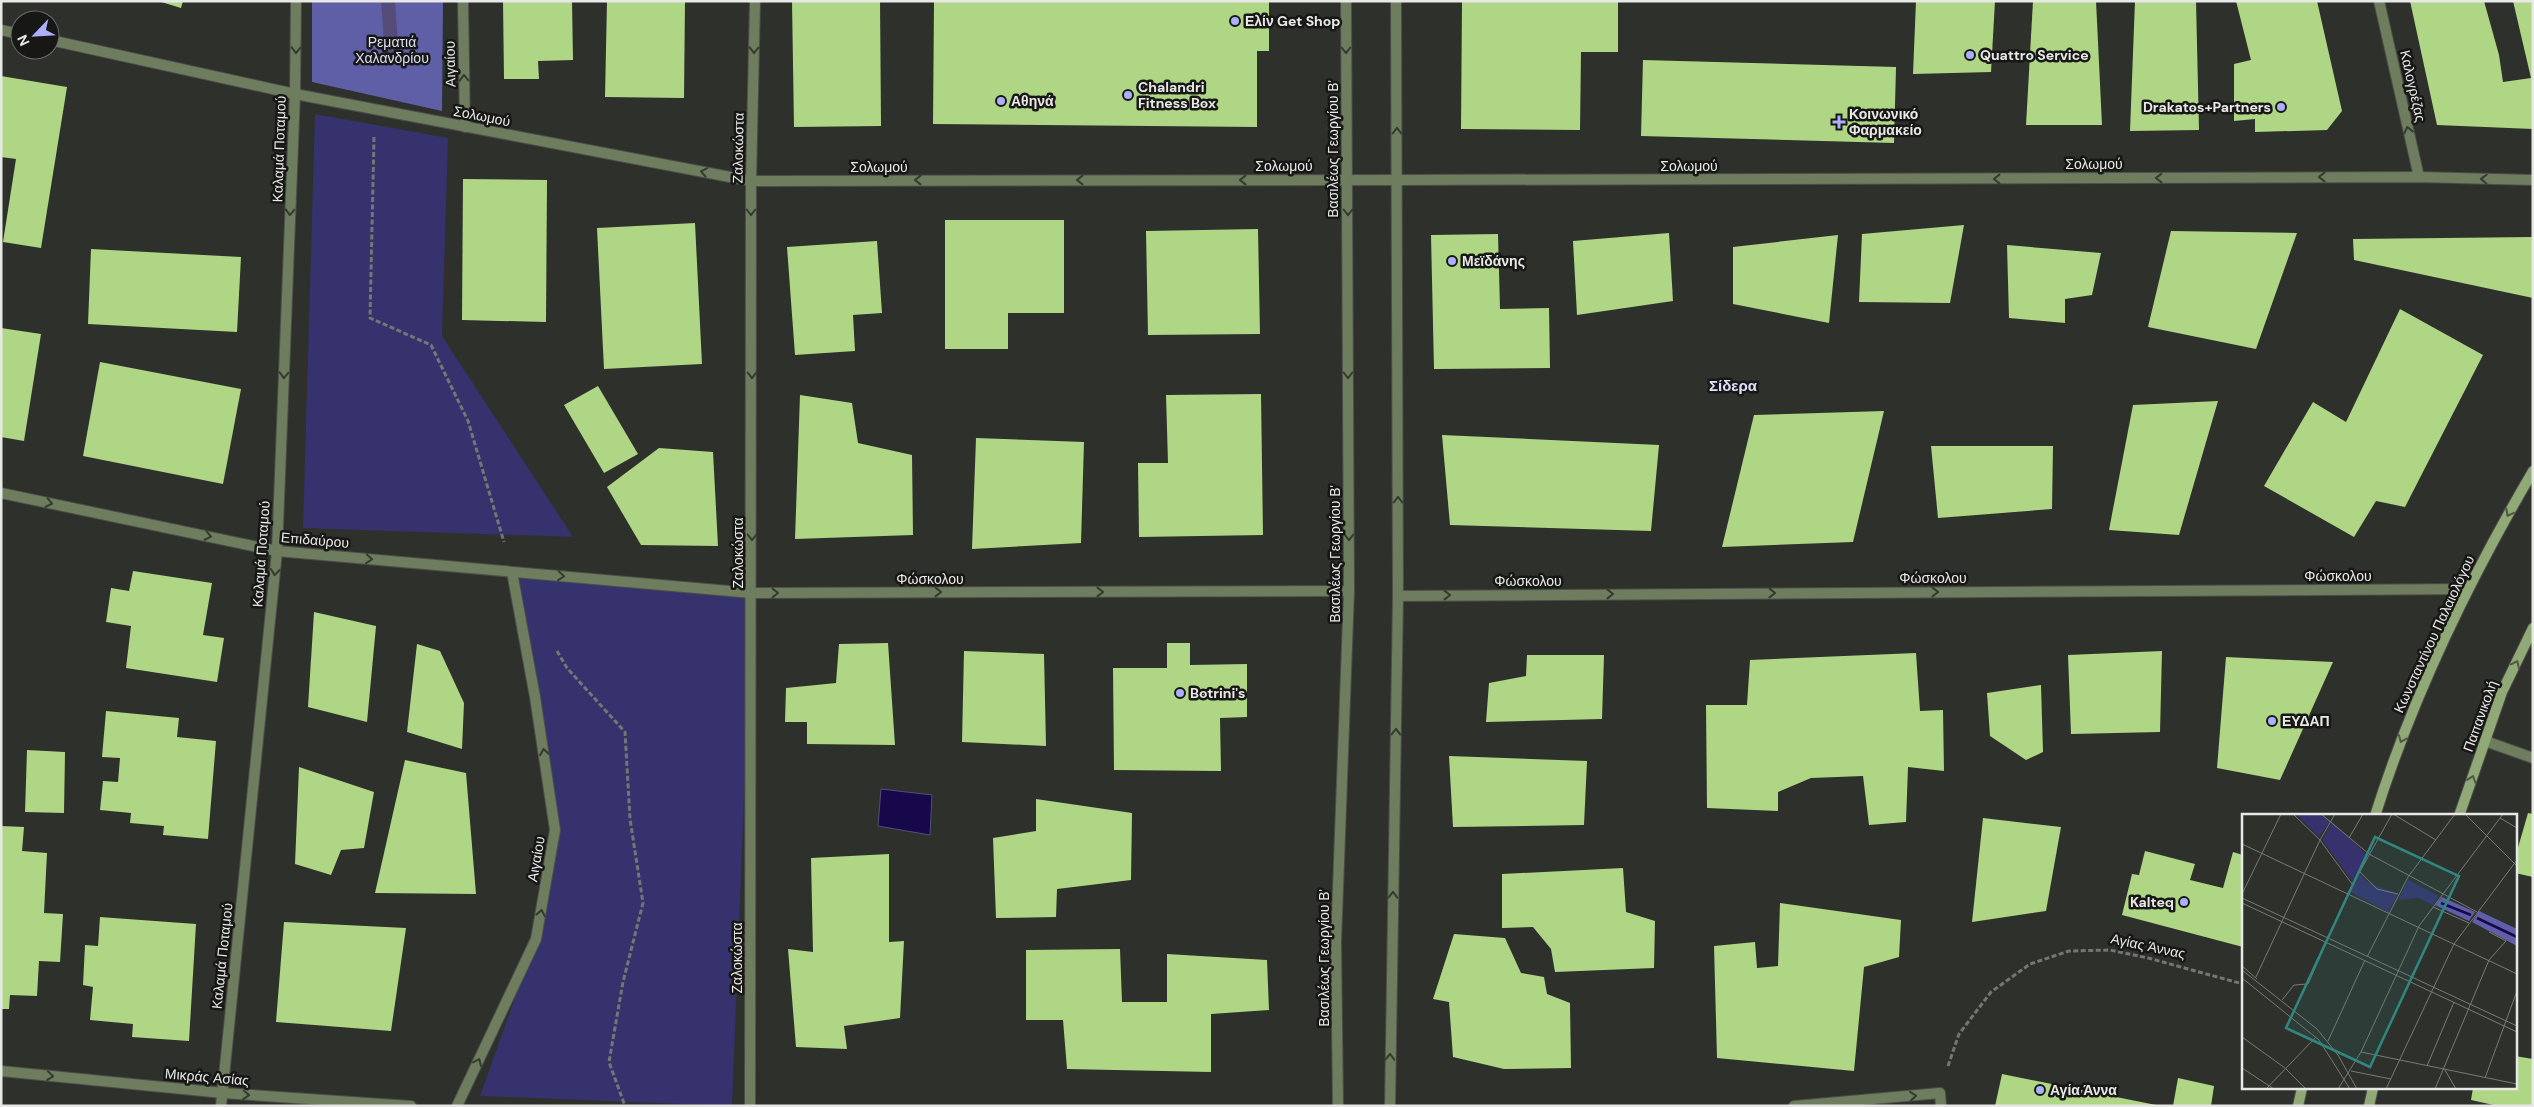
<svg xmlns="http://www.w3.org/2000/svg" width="2534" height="1107" font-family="'DM Sans',sans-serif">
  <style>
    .green { fill: #35326d }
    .forest { fill: #5f5fa8 }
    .water { fill: #17084c; stroke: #564c7a }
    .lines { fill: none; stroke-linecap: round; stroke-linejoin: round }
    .stream { stroke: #564c7a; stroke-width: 14 }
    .building { fill: #afd685 }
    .minor-casing { stroke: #4c4e4a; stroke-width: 12 }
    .tertiary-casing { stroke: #4c4e4a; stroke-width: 12 }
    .secondary-casing { stroke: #4c4e4a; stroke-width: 12 }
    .path { stroke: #757673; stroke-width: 3; stroke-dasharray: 5 2.5; stroke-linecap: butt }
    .minor { stroke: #6d7d5d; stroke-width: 10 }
    .tertiary { stroke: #6d7d5d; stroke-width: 10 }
    .secondary { stroke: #90a976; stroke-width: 10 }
    .oneway { stroke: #353b2f }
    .oneway2 { stroke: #4d5941 }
    .poi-dot { fill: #acaffb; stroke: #171816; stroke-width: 2 }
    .labels { text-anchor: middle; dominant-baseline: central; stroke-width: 5; stroke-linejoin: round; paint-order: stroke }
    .poi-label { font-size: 14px; font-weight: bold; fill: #e8e9e6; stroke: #171816; text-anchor: start }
    .park-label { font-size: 14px; fill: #dddff4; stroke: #171816 }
    .street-label { font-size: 14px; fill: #e8e9e6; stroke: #171816 }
    .neighbourhood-label { font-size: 15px; font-weight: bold; fill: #dfe1ff; stroke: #171816 }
    .inset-river { fill: none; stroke: #17084c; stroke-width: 2.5 }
    .inset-road { fill: none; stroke: #787a76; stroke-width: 1 }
    .view { fill: #308780; fill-opacity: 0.15; stroke: #308780; stroke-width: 2.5 }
    .inset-edge { fill: none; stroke: #e8e9e6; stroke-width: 2.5 }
  </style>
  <rect width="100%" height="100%" fill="#2e302c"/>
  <g class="green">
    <path d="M315 114 448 138 442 336 573 537 303 528Z"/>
    <path d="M512 572 752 593 732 1106 480 1096 536 939 558 831Z"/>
  </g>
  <path class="forest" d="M312 1H443L442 111 312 82Z"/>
  <path class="water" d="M881 789 932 795 930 835 878 826Z"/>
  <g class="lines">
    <path class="stream" d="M388 1 392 58"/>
  </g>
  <g class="building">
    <path d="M158 1H183L181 8Z"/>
    <path d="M503 1H572L573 60 538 61 539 79H504Z"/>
    <path d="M607 1H685L684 98 605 97Z"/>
    <path d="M792 1H880L881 126 794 127Z"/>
    <path d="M934 1H1269V51H1257V127L933 124Z"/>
    <path d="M1462 1H1618V52H1581L1580 130 1461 129Z"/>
    <path d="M1916 1H1995L1991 72 1913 74Z"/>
    <path d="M2033 1H2096L2102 125H2026Z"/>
    <path d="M2135 1H2196L2199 130 2130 131Z"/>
    <path d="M2236 1H2317L2342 111 2327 130 2255 132V119L2234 121V64L2251 60Z"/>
    <path d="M2410 1H2484L2499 55 2503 82 2531 78 2513 1H2533V129L2437 125Z"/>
    <path d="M1643 60 1896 67 1894 143 1641 136Z"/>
    <path d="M1 76 67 87 41 248 3 242 16 159 1 157Z"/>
    <path d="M463 179 547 180 546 322 462 320Z"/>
    <path d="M945 220H1064V313H1008V349H945Z"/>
    <path d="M695 223 702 364 604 369 597 228Z"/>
    <path d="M1964 225 1950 303 1859 302 1862 234Z"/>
    <path d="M1258 229 1260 334 1148 335 1146 231Z"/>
    <path d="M2171 231 2297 233 2256 349 2148 327Z"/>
    <path d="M1669 233 1673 301 1577 315 1573 241Z"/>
    <path d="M1498 234 1500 309 1549 308 1550 368 1434 369 1431 235Z"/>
    <path d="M1838 235 1829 323 1733 304V247Z"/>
    <path d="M2533 237V298L2354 260 2353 239Z"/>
    <path d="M877 241 882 313 853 315 855 351 795 355 787 247Z"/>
    <path d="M2007 245 2101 253 2092 295 2065 299V323L2009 318Z"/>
    <path d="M91 249 241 257 237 332 88 324Z"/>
    <path d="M2400 309 2483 355 2405 507 2376 501 2354 537 2264 486 2313 402 2346 422Z"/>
    <path d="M1 328 41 334 24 441 1 437Z"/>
    <path d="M100 362 241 389 223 484 83 456Z"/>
    <path d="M598 386 638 454 604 473 564 405Z"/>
    <path d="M1261 394 1263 535 1139 537 1138 463H1168L1166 395Z"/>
    <path d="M800 395 852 403 858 443 912 455 913 535 795 539Z"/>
    <path d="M2218 401 2179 535 2109 530 2133 405Z"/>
    <path d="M1884 411 1853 542 1722 547 1754 415Z"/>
    <path d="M1442 435 1659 445 1651 531 1450 525Z"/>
    <path d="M976 438 1084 442 1081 543 972 549Z"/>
    <path d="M1931 446H2053L2052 509 1938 518Z"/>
    <path d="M659 448 713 452 718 546 641 545 607 487Z"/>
    <path d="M133 571 212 583 203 635 224 638 217 682 126 668 131 626 106 622 111 588 129 591Z"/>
    <path d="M314 612 376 626 367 722 308 707Z"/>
    <path d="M888 643 895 745 807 744V722H785L786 688 836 683 839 644Z"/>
    <path d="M1167 643H1190V665L1247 664V717L1220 718 1221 771 1114 770 1113 668H1167Z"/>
    <path d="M417 644 440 651 464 703 462 749 407 732Z"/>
    <path d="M964 651 1044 654 1046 746 962 742Z"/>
    <path d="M2162 651 2160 732 2071 734 2068 655Z"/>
    <path d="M1916 653 1920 711 1943 710 1944 771 1908 767 1906 822 1869 825 1863 776 1811 778 1778 792V811L1707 808 1706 705H1747L1750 660Z"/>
    <path d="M1527 655H1604L1602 719 1486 722 1489 683 1526 676Z"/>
    <path d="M2226 657 2333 662 2280 780 2217 768Z"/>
    <path d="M2041 685 2043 752 2026 760 1990 736 1987 693Z"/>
    <path d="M106 711 179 718 177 737 216 741 208 839 163 835 164 826 130 823 131 813 100 810 103 781 118 782 120 758 102 757Z"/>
    <path d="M27 750 65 752 64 813 25 812Z"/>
    <path d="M1449 756 1587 761 1584 825 1453 827Z"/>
    <path d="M405 760 466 773 476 894 375 893Z"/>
    <path d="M299 767 374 792 364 848 341 850 331 875 295 864Z"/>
    <path d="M1036 799 1132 813 1131 880 1057 889 1056 917 996 918 993 838 1036 831Z"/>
    <path d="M2528 813 2533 814V877L2515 873V858Z"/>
    <path d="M1983 818 2061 827 2046 911 1972 922Z"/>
    <path d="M1 826 24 827 22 851 47 853 44 913 63 914 60 962 39 961 37 996 10 995 9 1009H1Z"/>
    <path d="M2145 851 2195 864 2190 880 2223 888 2233 852 2243 855V947L2122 915 2132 874 2139 875Z"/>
    <path d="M889 854V942L904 941 900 1018 844 1026 847 1049 796 1047 788 949 813 952 811 858Z"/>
    <path d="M1623 868 1626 912 1655 921 1654 968 1555 972 1551 949 1533 927 1502 928V874Z"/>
    <path d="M1780 903 1901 920 1899 957 1864 967 1854 1071 1717 1058 1714 946 1755 942 1757 968 1778 966Z"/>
    <path d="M100 917 196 924 189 1041 132 1037 133 1024 90 1020 93 987 83 985 85 945 98 946Z"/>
    <path d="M284 922 406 928 391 1031 276 1022Z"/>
    <path d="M1454 934 1505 938 1521 973 1544 977 1547 994 1570 1003 1571 1068 1504 1069 1453 1057 1449 1002 1433 999Z"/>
    <path d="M1120 949 1122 1002H1167V954L1267 960 1269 1010 1211 1014V1072L1067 1069 1063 1020H1026V950Z"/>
    <path d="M2515 1056 2533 1059V1106H2498L2471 1100 2473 1088H2515Z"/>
    <path d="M2002 1074 2156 1105V1106H1995Z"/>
    <path d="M2178 1078 2214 1086 2211 1106H2173Z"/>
  </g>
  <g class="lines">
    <g class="minor-casing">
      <g id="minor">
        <path d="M463 1 465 127"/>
        <path d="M2379 1 2419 177"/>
        <path d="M1 30 20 34"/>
        <path d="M50 40 295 94 751 181 1397 180"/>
        <path d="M1 493 277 551 752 593 1349 591"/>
        <path d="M1398 596 2468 589"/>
        <path d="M2485 741 2533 758"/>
        <path d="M221 1106 277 551 295 94 296 1"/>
        <path d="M457 1106 536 939 555 830 535 697 512 572"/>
      </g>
    </g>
    <g class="tertiary-casing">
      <g id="tertiary">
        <path d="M1397 180 2419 177 2533 180"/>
        <path d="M1 1071 223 1093 411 1106"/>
        <path d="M750 1106 751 181 755 1"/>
        <path d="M1338 1106 1336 942 1349 591 1346 1"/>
        <path d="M1390 1106 1398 596 1396 1"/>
        <path d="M1794 1106 1940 1093 1941 1106"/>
      </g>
    </g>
    <g class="secondary-casing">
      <g id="secondary">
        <path d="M2375 816C2413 695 2469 580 2533 471"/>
        <path d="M2459 816 2502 692 2533 628"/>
        <path d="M2298 1106 2302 1088"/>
        <path d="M2369 1106 2373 1088"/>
      </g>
    </g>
    <g class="path">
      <path d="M374 137 370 318 431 345 468 421 504 542"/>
      <path d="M557 651 567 668 625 732 630 819 643 903 623 982 609 1062 625 1106"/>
      <path d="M1948 1066 1959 1034 1991 992 2030 964 2069 951 2110 950 2148 958 2243 984"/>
    </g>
    <use href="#minor" class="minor"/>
    <use href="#tertiary" class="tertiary"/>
    <use href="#secondary" class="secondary"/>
  </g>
  <defs><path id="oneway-chevron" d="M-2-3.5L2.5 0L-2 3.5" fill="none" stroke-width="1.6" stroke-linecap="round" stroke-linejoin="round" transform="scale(1.25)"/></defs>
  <g class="oneway">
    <use href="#oneway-chevron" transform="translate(296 50) rotate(91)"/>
    <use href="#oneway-chevron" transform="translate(754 50) rotate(91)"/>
    <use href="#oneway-chevron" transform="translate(1346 50) rotate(90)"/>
    <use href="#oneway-chevron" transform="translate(464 78) rotate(-91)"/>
    <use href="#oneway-chevron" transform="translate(2408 130) rotate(-103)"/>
    <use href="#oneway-chevron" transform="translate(1397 131) rotate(-90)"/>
    <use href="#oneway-chevron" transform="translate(704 172) rotate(-169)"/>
    <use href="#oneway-chevron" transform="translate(2322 177) rotate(180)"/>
    <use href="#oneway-chevron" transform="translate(2159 178) rotate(180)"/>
    <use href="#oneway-chevron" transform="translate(1997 179) rotate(180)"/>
    <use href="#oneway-chevron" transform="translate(2484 179) rotate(-178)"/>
    <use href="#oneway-chevron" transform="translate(918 180) rotate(180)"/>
    <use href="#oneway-chevron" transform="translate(1080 180) rotate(180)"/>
    <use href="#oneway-chevron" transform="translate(1243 180) rotate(180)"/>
    <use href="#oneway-chevron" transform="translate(290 212) rotate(92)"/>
    <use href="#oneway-chevron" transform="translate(751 212) rotate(90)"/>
    <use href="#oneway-chevron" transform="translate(1348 212) rotate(90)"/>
    <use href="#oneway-chevron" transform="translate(284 375) rotate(92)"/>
    <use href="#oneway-chevron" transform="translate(752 375) rotate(90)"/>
    <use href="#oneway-chevron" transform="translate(1348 375) rotate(90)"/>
    <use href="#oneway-chevron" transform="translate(1398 500) rotate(-90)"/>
    <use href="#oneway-chevron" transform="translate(49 503) rotate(12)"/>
    <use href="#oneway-chevron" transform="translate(208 536) rotate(12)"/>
    <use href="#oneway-chevron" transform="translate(752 537) rotate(90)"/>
    <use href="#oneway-chevron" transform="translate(1349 537) rotate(90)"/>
    <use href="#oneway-chevron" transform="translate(369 559) rotate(5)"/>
    <use href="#oneway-chevron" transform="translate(275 572) rotate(96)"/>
    <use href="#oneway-chevron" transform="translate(561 576) rotate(5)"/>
    <use href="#oneway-chevron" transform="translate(938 592)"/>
    <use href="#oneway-chevron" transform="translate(1100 592)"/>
    <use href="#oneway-chevron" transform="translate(1935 592)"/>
    <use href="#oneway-chevron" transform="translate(775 593)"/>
    <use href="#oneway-chevron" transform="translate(1772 593)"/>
    <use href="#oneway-chevron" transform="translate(1610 594)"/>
    <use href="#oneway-chevron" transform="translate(1447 595)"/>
    <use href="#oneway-chevron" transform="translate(1396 732) rotate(-89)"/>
    <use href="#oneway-chevron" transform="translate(544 752) rotate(-99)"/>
    <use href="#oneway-chevron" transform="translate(1393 895) rotate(-89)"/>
    <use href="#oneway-chevron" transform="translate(541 913) rotate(-80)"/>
    <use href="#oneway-chevron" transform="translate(1390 1057) rotate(-89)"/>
    <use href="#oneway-chevron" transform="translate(478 1062) rotate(-65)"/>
    <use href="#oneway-chevron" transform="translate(50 1076) rotate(6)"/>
    <use href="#oneway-chevron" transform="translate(246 1095) rotate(4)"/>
    <use href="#oneway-chevron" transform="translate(1913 1096) rotate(-5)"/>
  </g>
  <g class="oneway2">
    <use href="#oneway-chevron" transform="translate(2509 513) rotate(118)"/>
    <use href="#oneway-chevron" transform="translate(2516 664) rotate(-64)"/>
    <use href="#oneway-chevron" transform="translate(2402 739) rotate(112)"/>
    <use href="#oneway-chevron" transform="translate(2472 779) rotate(-71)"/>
  </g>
  <g class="poi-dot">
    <circle cx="1235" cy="21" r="5"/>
    <circle cx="1970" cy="55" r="5"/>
    <circle cx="1128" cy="95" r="5"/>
    <circle cx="1001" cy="101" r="5"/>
    <circle cx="2281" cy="107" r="5"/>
    <path d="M1836.5 114.5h5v5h5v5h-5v5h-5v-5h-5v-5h5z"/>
    <circle cx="1452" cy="261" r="5"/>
    <circle cx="1180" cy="693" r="5"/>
    <circle cx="2272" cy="721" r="5"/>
    <circle cx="2184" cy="902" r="5"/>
    <circle cx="2040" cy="1090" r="5"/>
  </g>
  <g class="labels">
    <g class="poi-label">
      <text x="1245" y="21">Ελίν Get Shop</text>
      <text x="1980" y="55">Quattro Service</text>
      <text x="1138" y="87">Chalandri<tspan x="1138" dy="16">Fitness Box</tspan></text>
      <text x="1011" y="101">Αθηνά</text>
      <text x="2271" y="107" text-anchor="end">Drakatos+Partners</text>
      <text x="1849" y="114">Κοινωνικό<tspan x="1849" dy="16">Φαρμακείο</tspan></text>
      <text x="1462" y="261">Μεϊδάνης</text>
      <text x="1190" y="693">Botrini's</text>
      <text x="2282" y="721">ΕΥΔΑΠ</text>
      <text x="2174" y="902" text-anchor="end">Kalteq</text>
      <text x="2050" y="1090">Αγία Άννα</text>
    </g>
    <g class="park-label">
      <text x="392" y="42">Ρεματιά<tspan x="392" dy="16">Χαλανδρίου</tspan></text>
    </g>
    <g class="street-label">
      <text transform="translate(450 64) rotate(-91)">Αιγαίου</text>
      <text transform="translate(2413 86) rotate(77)">Καλογρέζας</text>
      <text transform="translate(482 116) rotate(11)">Σολωμού</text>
      <text transform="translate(738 148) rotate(-89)">Ζαλοκώστα</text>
      <text transform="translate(279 149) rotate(-88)">Καλαμά Ποταμού</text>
      <text transform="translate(1333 149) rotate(-90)">Βασιλέως Γεωργίου Β'</text>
      <text x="2094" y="164">Σολωμού</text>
      <text x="1284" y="166">Σολωμού</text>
      <text x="1689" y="166">Σολωμού</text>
      <text x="879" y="167">Σολωμού</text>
      <text transform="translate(315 540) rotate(5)">Επιδαύρου</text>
      <text transform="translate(738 553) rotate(-90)">Ζαλοκώστα</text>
      <text transform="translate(261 554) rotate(-86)">Καλαμά Ποταμού</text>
      <text transform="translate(1335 554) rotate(-90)">Βασιλέως Γεωργίου Β'</text>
      <text x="2338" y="576">Φώσκολου</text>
      <text x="1933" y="578">Φώσκολου</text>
      <text x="930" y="579">Φώσκολου</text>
      <text x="1528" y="581">Φώσκολου</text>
      <text transform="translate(2434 634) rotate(-65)">Κωνσταντίνου Παλαιολόγου</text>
      <text transform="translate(2480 716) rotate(-70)">Παπανικολή</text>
      <text transform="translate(536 859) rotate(-80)">Αιγαίου</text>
      <text transform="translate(2148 946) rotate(12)">Αγίας Άννας</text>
      <text transform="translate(222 956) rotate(-84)">Καλαμά Ποταμού</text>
      <text transform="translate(737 958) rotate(-90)">Ζαλοκώστα</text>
      <text transform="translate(1324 958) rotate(-90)">Βασιλέως Γεωργίου Β'</text>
      <text transform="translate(207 1077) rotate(5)">Μικράς Ασίας</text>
    </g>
    <g class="neighbourhood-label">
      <text x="1733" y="386">Σίδερα</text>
    </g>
  </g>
  <g transform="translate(2242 814)">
    <rect width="275" height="275" fill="#2e302c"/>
    <path d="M54 0H76L88 7 77 23ZM90 8 125 41 110 67 80 26ZM117 60 127 69 156 80 146 98 108 78ZM166 66 197 82 191 91 176 84 156 86Z" fill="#35326d"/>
    <path d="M200 83 233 98 227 107 193 91ZM237 97 275 115V132L230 108Z" fill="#5f5fa8"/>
    <path class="inset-river" d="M199 89 229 101M235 104 275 123"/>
    <path class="inset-road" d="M51 0 78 26 110 70M79 0 127 40 235 98M151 0 194 26M223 0 275 52M258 4 275 14M107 24 121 0M0 30 275 160M117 57 135 75 156 80M0 80 39 0M0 84 275 212M0 89 275 218M191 93 227 109M125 143 166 63 213 0M0 152 15 165M0 156 75 215 96 241 115 275M14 163 78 26 93 0M0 164 77 226 108 275M40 186 52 171 66 170 106 79 150 0M0 223 43 254 64 275M86 227 123 146M119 238 275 270M185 252 212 188M0 254 32 275M203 256 214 275M109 257 149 265M243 264 275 177M24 275 74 223M96 275 119 238 177 112 261 0M144 275 212 130 275 46M193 275 247 146 264 127 247 118"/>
    <path class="view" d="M133 23 217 62 128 253 44 214Z"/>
    <rect width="275" height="275" class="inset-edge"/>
  </g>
  <rect width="2534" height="1107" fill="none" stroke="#e8e9e6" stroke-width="5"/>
  <g transform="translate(35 35) rotate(245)"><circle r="24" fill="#171816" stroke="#6b6c69"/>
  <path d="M0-4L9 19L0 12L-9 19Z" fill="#acaffb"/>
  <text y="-8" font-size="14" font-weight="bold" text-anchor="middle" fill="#e8e9e6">N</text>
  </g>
</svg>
